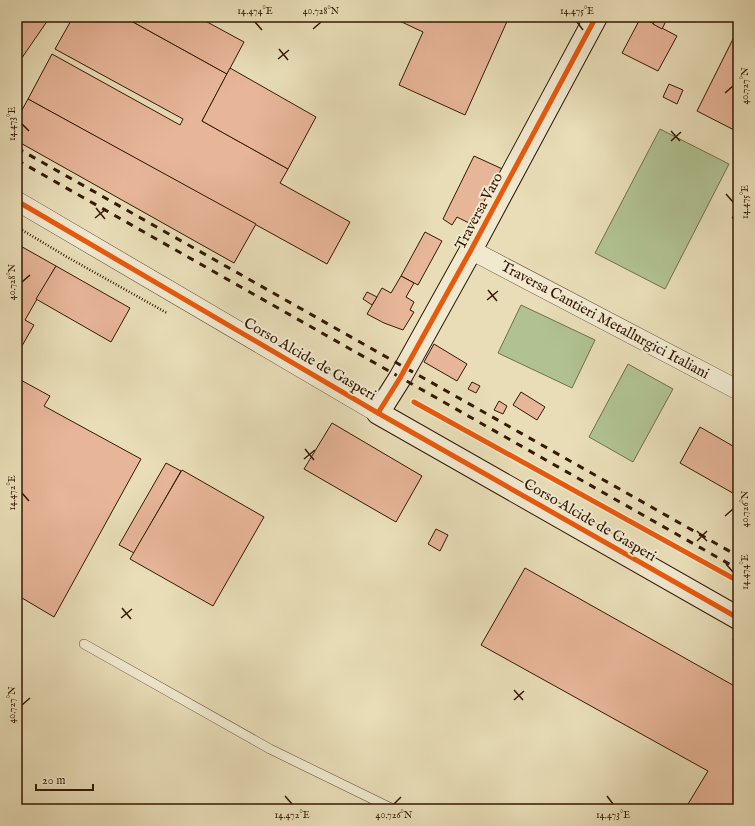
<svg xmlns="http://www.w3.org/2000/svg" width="755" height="826" font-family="'IM FELL English',serif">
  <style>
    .green { fill: #b1c292; stroke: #726e4a }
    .building { fill: #e7b598; stroke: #341903 }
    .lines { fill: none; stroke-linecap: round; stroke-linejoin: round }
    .lane-casing { stroke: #614a30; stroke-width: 10 }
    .street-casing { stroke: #614a30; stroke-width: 20 }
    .secondary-casing { stroke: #341903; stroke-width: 24 }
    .path { stroke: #341903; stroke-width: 2.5; stroke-dasharray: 1 2; stroke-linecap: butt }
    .lane { stroke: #f0e9d0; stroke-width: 9 }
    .street { stroke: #f0e9d0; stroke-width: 19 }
    .secondary { stroke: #f0e9d0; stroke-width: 22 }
    .rail { stroke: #341903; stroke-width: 3; stroke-dasharray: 7 7; stroke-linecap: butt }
    .cycleway-casing { stroke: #f0e9d0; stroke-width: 8 }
    .cycleway { stroke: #e8590c; stroke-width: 5 }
    .ticks { fill: none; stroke: #341903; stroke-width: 1.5 }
    .labels { text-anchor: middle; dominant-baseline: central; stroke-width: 4; stroke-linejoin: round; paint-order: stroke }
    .street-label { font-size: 15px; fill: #341903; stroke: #f0e9d0 }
    .neatline { fill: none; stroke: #341903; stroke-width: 1.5 }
    .ticks-label { font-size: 10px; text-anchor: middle; fill: #341903 }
  </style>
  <rect width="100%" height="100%" fill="#e8ddb7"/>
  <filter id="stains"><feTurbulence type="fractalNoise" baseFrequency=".005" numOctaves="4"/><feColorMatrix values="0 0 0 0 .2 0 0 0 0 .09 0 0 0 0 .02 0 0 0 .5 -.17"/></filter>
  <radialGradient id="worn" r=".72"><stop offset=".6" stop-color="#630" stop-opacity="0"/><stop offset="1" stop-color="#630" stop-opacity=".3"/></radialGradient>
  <g class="green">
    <path d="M660 129 729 164 665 289 595 253Z"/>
    <path d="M521 305 595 340 572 388 498 353Z"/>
    <path d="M628 364 673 389 633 462 589 437Z"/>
  </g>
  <g class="building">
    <path d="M25 17H50L17 65V34L21 29 17 26Z"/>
    <path d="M73 17H124L227 74 202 121 288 169 280 183 350 222 327 264 28 99 52 54 180 125 183 119 55 49Z"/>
    <path d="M124 17H198L244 42 227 74Z"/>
    <path d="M391 17H509L465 115 399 85 423 32Z"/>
    <path d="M641 17 677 36 658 71 622 53Z"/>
    <path d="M657 17H668L662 29 653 24Z"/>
    <path d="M738 29V132L697 111Z"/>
    <path d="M230 68 316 117 288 169 202 121Z"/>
    <path d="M669 84 683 90 677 104 663 97Z"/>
    <path d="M28 99 256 224 234 263 17 141V119Z"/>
    <path d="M474 156 509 172 483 218 471 224 457 217 452 225 443 219Z"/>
    <path d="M738 207V222L732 218Z"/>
    <path d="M425 232 442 241 418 285 401 276Z"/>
    <path d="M17 244 56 266 25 320 34 325 19 351 17 350Z"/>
    <path d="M56 266 130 308 111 342 36 299Z"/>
    <path d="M401 276 414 283 406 297 414 302 410 310 414 312 403 330 384 323 367 314 382 288 391 293Z"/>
    <path d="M367 292 377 297 372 305 363 299Z"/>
    <path d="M434 344 467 364 457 381 424 362Z"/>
    <path d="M17 378 50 396 44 406 141 459 54 617 17 595Z"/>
    <path d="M472 382 480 386 476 393 468 389Z"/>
    <path d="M521 392 545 407 537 420 513 405Z"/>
    <path d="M499 401 507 406 503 414 494 410Z"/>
    <path d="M332 423 422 476 396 522 304 469Z"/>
    <path d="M700 427 738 449V496L680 463Z"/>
    <path d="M166 463 181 471 134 553 119 545Z"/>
    <path d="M182 470 264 517 213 606 130 559Z"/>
    <path d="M436 529 448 535 440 551 428 544Z"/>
    <path d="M525 568 738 688V809H685L708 771 481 645Z"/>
  </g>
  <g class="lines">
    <g class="lane-casing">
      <path id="lane" d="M84 644 270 749 393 809"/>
    </g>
    <g class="street-casing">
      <g id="street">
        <path d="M17 201 378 413"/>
        <path d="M471 250 738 390"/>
      </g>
    </g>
    <g class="secondary-casing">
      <path id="secondary" d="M596 17 471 250 400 378 378 413 738 618"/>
    </g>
    <g class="path">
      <path d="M17 227 67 257 167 313"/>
      <path d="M733 639 738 642"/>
    </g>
    <use href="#lane" class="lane"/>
    <use href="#street" class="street"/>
    <use href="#secondary" class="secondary"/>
    <g class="rail">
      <path d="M17 148 738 556"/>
      <path d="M17 160 738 569"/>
    </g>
    <g class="cycleway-casing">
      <g id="cycleway">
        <path d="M17 201 378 413 738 618"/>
        <path d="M414 402 738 581"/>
        <path d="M378 413 400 378 471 250 596 17"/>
      </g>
    </g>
    <use href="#cycleway" class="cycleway"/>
  </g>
  <path class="ticks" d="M255 22 262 30M577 22 583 30M313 29 321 22M279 49 288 60M278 59 289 50M725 93 733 86M22 124 29 131M671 131 680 141M671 141 681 132M726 194 733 202M96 208 105 219M95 218 106 209M22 282 30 275M488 290 497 301M487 300 498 291M305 449 314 460M304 459 315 450M22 493 29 501M725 516 733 509M697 531 707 541M697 541 707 531M726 564 733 572M122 608 131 619M121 618 132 609M514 690 523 700M514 700 524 691M22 705 30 698M285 796 292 804M607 796 613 804M394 804 401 797"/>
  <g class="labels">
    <g class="street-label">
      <text transform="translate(479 211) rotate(-62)">Traversa Varo</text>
      <text transform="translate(605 320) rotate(28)">Traversa Cantieri Metallurgici Italiani</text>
      <text transform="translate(310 359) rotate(30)">Corso Alcide de Gasperi</text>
      <text transform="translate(590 520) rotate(30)">Corso Alcide de Gasperi</text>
    </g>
  </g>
  <rect width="755" height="826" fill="none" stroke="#e8ddb7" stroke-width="44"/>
  <path d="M36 784v6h57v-6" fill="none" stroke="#341903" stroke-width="2"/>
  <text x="42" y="784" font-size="12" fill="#341903" stroke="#f0e9d0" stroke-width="3" paint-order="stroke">20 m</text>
  <rect x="22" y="22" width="711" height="782" class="neatline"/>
  <g class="ticks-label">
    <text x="255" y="14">14.474°E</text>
    <text x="321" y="14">40.728°N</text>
    <text x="577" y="14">14.475°E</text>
    <text transform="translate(744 86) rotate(-90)" y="4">40.727°N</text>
    <text transform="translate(11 124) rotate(-90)" y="4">14.473°E</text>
    <text transform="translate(744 202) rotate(-90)" y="4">14.475°E</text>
    <text transform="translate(11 282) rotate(-90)" y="4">40.728°N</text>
    <text transform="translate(11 493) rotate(-90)" y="4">14.472°E</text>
    <text transform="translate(744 509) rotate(-90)" y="4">40.726°N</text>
    <text transform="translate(744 572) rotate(-90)" y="4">14.474°E</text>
    <text transform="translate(11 705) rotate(-90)" y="4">40.727°N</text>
    <text x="292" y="818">14.472°E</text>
    <text x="394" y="818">40.726°N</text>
    <text x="613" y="818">14.473°E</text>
  </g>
  <rect width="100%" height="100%" filter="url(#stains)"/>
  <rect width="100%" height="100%" fill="url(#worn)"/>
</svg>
